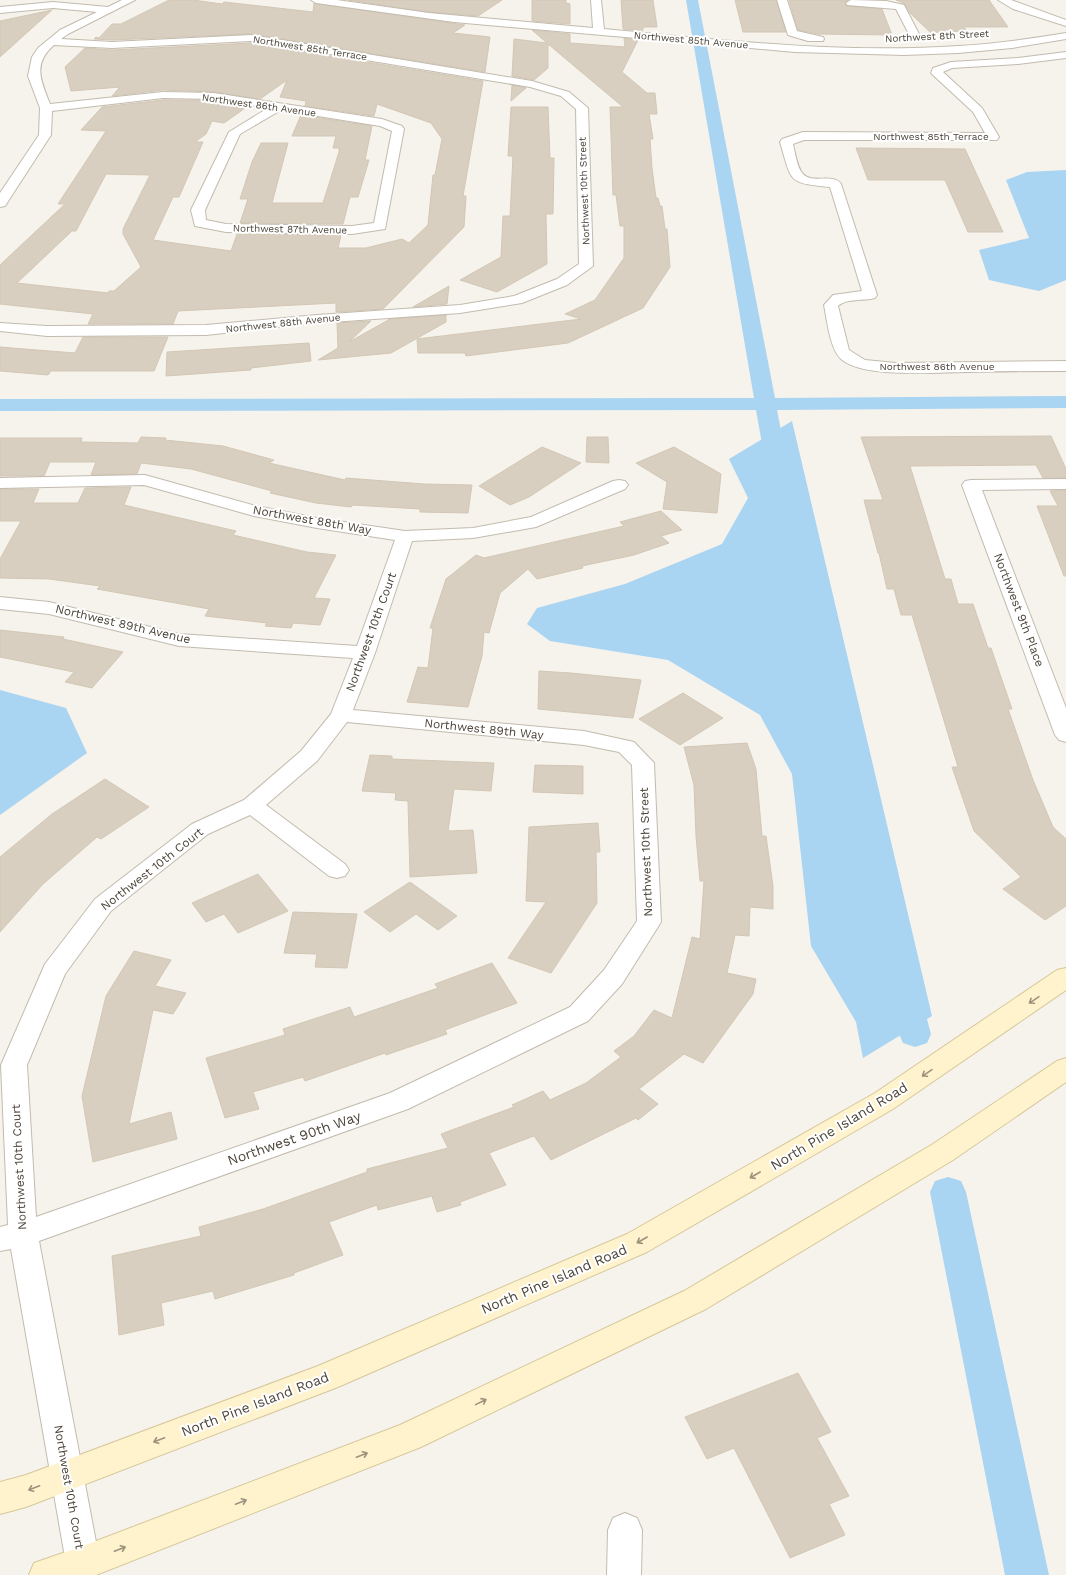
<svg xmlns="http://www.w3.org/2000/svg" width="1066" height="1575" font-family="'Work Sans',sans-serif">
  <style>
    .water { fill: #a9d4f2 }
    .lines { fill: none; stroke-linecap: round; stroke-linejoin: round }
    .canal { fill: #a9d4f2; fill-rule: evenodd }
    .building { fill: #d8cfc1; stroke: #d3c7b4; fill-rule: evenodd }
    .street-casing { stroke: #c2bbae; stroke-width: 2 }
    .secondary-casing { stroke: #d6c79b; stroke-width: 2 }
    .street { fill: #fff; fill-rule: evenodd }
    .secondary { fill: #fff3cd; fill-rule: evenodd }
    .oneway { stroke: #9c937c }
    .labels { text-anchor: middle; dominant-baseline: central; stroke-width: 4; stroke-linejoin: round; paint-order: stroke }
    .far-street-label { font-size: 10px; fill: #4b4439; stroke: #fff }
    .street-label { font-size: 12px; fill: #4b4439; stroke: #fff }
    .near-street-label { font-size: 14px; fill: #4b4439; stroke: #fff }
  </style>
  <rect width="100%" height="100%" fill="#f6f3ec"/>
  <g class="water">
    <path d="M1066 170V280L1039 291 989 280 979 250 1029 238 1006 180 1027 172Z"/>
    <path d="M792 421 932 1016 863 1058 856 1022 811 946 792 774 760 715 668 660 550 641 527 624 537 608 625 584 722 544 748 498 729 459Z"/>
    <path d="M0 690 66 708 87 753 0 815Z"/>
  </g>
  <g class="lines">
    <g class="canal">
      <path d="M686 0H698L775 398 1066 396V408L777 410 789 472 786 477 778 479 770 477 767 472 756 410 0 411V399L754 398Z"/>
      <path d="M903 978 914 982 919 990 931 1034 927 1043 915 1047 903 1043 899 1034 887 990 892 982Z"/>
      <path d="M948 1177 961 1181 966 1192 1049 1575H1005L930 1192 935 1181Z"/>
    </g>
  </g>
  <g class="building">
    <path d="M169 0H193L222 4 224 2 313 12 314 3 465 25 453 33 490 37 485 72 251 34 112 40 94 39 96 37 99 38 112 24H121Z"/>
    <path d="M348 0H502L478 16 429 12Z"/>
    <path d="M532 0H566V3L570 4V24L532 21Z"/>
    <path d="M621 0H653L657 27H644L642 31 623 29Z"/>
    <path d="M735 0H776L786 32H743Z"/>
    <path d="M789 0H848L845 3 847 6 882 9 892 35 818 34 798 30Z"/>
    <path d="M896 0H989L1008 27H963L968 31 931 33 910 13 905 4Z"/>
    <path d="M52 10 0 57V21Z"/>
    <path d="M532 30 570 34V43L625 47 624 38 638 40 622 72 647 93H655L657 114H649L653 139H650L652 168 656 198H658L660 206H662L665 229H667L670 267 643 308 568 343 466 356 465 353H418L417 339 581 319 565 314 595 300 624 258V226H620L616 195H613L610 107H623L548 44V68L534 80 512 76 514 39 547 43Z"/>
    <path d="M251 43 483 81 463 196H466L464 227 383 309 336 312V303L178 311 173 324H88L93 314 0 304V265L65 204H58L106 131 81 130 102 107 163 100H214L248 106 224 123 212 121 206 134 195 142H203L179 197H173L153 240 231 251 237 234 341 235 338 248H366L402 239 409 243 428 225 433 175H435L442 139 431 123 377 104 374 116 305 106 306 101 280 97 287 80 260 99 214 92 163 90 112 96 120 87 71 91 65 67 85 48 112 50ZM106 174 150 175 123 229V234L141 267 114 291H109L108 293 17 283 72 231H76Z"/>
    <path d="M512 85 526 88 511 101Z"/>
    <path d="M511 107H548L550 158H554L553 214H546L547 264 497 292 460 280 501 257 503 216H510L513 156H508Z"/>
    <path d="M301 115 372 126 365 160H369L358 197H350L343 224 240 223 248 199H240L252 162 261 143H288L272 203H323L339 152V148H333L336 136H292Z"/>
    <path d="M856 148 965 149 1003 232H968L945 180H868Z"/>
    <path d="M449 286 447 304 413 307Z"/>
    <path d="M446 315V322L391 353 318 360 338 348 337 323 371 321 349 342 390 319Z"/>
    <path d="M83 337H168L154 371H51L48 375 0 371V347L75 353Z"/>
    <path d="M309 343 311 361 251 368V370L166 376 167 352Z"/>
    <path d="M1051 436 1066 469V478H1043L1036 465 910 466 945 579H951L958 604H973L988 648H991L1012 709H1008L1033 780 1053 827 1066 839V906L1045 920 1003 889 1021 877 974 831 952 767H958L912 615H901L894 589H887L879 553H878L864 500H883L861 437Z"/>
    <path d="M141 437 166 438 165 440 223 446 274 460 269 463 345 480 346 478 424 484 472 485 468 513 420 512V509L353 505 351 507 316 503 270 493 272 491 191 469 141 463 137 474 91 475 96 462H50L44 476H0V438H82L81 442 138 443Z"/>
    <path d="M587 437H608L609 463 586 462Z"/>
    <path d="M542 447 581 463 529 497 510 505 479 486Z"/>
    <path d="M674 447 721 474 717 513 663 509 667 482 636 463Z"/>
    <path d="M131 487 124 505 236 531 233 535 307 552 336 555 314 598 330 599 320 625 293 623 291 628 265 626 267 623 205 616 209 609 97 589 100 586 49 579 0 578V559L21 521H0V489H39L33 503H78L85 488Z"/>
    <path d="M1066 490V576H1064L1037 506H1058L1050 491Z"/>
    <path d="M661 511 682 530 661 536 669 543 634 555 582 566 583 568 537 579 528 569 500 593 489 633 484 632 482 656 468 707 407 702 418 667 428 668 433 628H430L446 579 476 555 484 558 624 526 620 522Z"/>
    <path d="M0 630 64 637 63 639 123 652 92 688 65 682 74 672 0 657Z"/>
    <path d="M539 671 571 673 641 680 633 718 538 709Z"/>
    <path d="M683 693 723 718 680 745 639 719Z"/>
    <path d="M747 743 756 769 762 836H766L773 886V909L750 907 749 936 735 935 727 973 756 979 753 994 703 1063 684 1054 639 1089 658 1104 638 1120 636 1118 551 1160 534 1136 489 1153 506 1185 460 1202 461 1205 437 1212 432 1196 378 1210 377 1205 329 1222 343 1255 294 1273V1275L215 1299 213 1291 161 1303 164 1325 119 1335 112 1256 201 1236 199 1227 263 1209 367 1172V1169L448 1148 441 1134 514 1107 512 1105 543 1091 550 1100 586 1083 621 1057 614 1051 634 1036 654 1010 672 1018 692 937 700 939 704 881H700L696 836 694 785 684 747Z"/>
    <path d="M370 755 392 756V759L494 763 491 791 454 789 448 831 473 830 477 873 410 877 408 801 395 800 396 793 362 791Z"/>
    <path d="M535 765 583 766V794L533 792Z"/>
    <path d="M105 779 149 807 101 839 97 837 43 884 0 932V857L52 814Z"/>
    <path d="M598 823 600 852H596L597 903 551 973 508 958 546 902 526 901 529 827Z"/>
    <path d="M258 874 288 911 238 933 224 914 206 922 192 903Z"/>
    <path d="M410 882 457 916 438 930 416 914 390 932 364 912Z"/>
    <path d="M293 912 357 914 347 968 315 967 317 954 284 953Z"/>
    <path d="M134 951 171 960 155 986 186 993 173 1014 153 1010 129 1124 171 1112 177 1139 93 1162 82 1096 106 996Z"/>
    <path d="M492 963 517 1003 445 1030 447 1034 386 1055 385 1053 305 1081 303 1077 253 1092 259 1109 225 1118 206 1058 285 1035 283 1029 350 1007 354 1017 438 988 435 984Z"/>
    <path d="M798 1373 831 1432 817 1438 849 1496 829 1504 845 1535 790 1558 734 1448 707 1459 685 1417Z"/>
  </g>
  <g class="lines">
    <g class="street-casing">
      <g id="street">
        <path d="M122 0H135L68 34 61 39 112 42 251 35 532 81 569 92 588 108 593 266 567 285 522 303 460 313 317 323 206 335 47 336 0 331V323L47 326 206 325 317 315 460 305 514 296 557 279 579 264 576 109 561 96 530 87 251 41 112 48 54 45C32 64 41 81 50 104L163 92 214 93 382 119 402 126 404 129 385 229 352 234 226 232 195 226 191 210 229 132 268 108 214 99 163 98 52 111 51 135 5 206 0 207V193L39 135 40 108 28 76 32 57 38 48 60 30 97 12 53 8 0 13V7L53 2 108 7ZM281 110 380 126 392 131 374 223 352 226 226 224 206 220 205 210 240 134Z"/>
        <path d="M311 0H337L429 13 593 28 591 0H601L604 29C722 40 839 54 958 46 994 44 1030 39 1066 33V39L1012 48 958 53 904 55 795 52 454 22 316 3Z"/>
        <path d="M777 0H787L797 31 823 37 824 39 823 41H808L788 35Z"/>
        <path d="M851 0 886 1 904 5 921 38 920 40H912L896 9 847 5 846 3Z"/>
        <path d="M998 0H1011L1066 20V26L1013 9Z"/>
        <path d="M1066 52V58L1018 64 952 68 943 72 982 108 999 137 997 140H804L793 144C795 152 797 168 803 174 812 184 834 173 841 184L877 295 875 298C864 301 847 298 838 306L849 350 865 360 896 363 1066 361V371C1034 371 1001 371 969 372 939 372 864 379 841 359 830 349 827 320 824 305L833 295 862 291 830 187C787 183 792 182 780 142L782 139 803 132 985 133 973 112 933 75 931 73 933 68 951 62 1018 58Z"/>
        <path d="M145 475 256 506 317 518 405 531 473 528 531 517 613 481 619 480 625 481 628 485 625 489 536 527 473 538 412 541 375 653 353 710 584 731 634 742 654 763 661 922 622 984 588 1021 408 1109 39 1241 100 1563 95 1575H71L66 1563 11 1249 0 1251V1227L8 1225 1 1065 45 964 95 899 192 824 244 800 301 751 331 714 353 658 179 646 49 614 0 609V597L49 602 179 634 357 646 395 540 317 528 254 516 144 485 0 488V478ZM347 722 584 745 619 752 632 765 637 921 604 970 570 1007 390 1093 36 1217 27 1065 65 974 111 911 208 834 250 815 329 876 337 878 345 876 349 870 345 864 266 805 317 761Z"/>
        <path d="M1066 479V489L982 490 1066 708V742L1059 740 1055 735 962 485 965 481 971 480Z"/>
        <path d="M625 1513 637 1518 642 1530 641 1575H607L608 1530 613 1518Z"/>
      </g>
    </g>
    <g class="secondary-casing">
      <g id="secondary">
        <path d="M1066 968V990L893 1109 647 1252 338 1387 26 1507 0 1514V1482L26 1475 318 1366 627 1234 875 1093 1057 970Z"/>
        <path d="M1066 1058V1082L953 1160 706 1309 421 1447 96 1575H29L34 1563 83 1546 400 1425 684 1291 933 1144 1057 1061Z"/>
      </g>
    </g>
    <use href="#street" class="street"/>
    <use href="#secondary" class="secondary"/>
  </g>
  <defs><path id="oneway-shaft" d="M-6 0H5M1.5-3L5.5 0L1.5 3" fill="none" stroke-width="1.6" stroke-linecap="round" stroke-linejoin="round"/></defs>
  <g class="oneway">
    <use href="#oneway-shaft" transform="translate(1034 1000) rotate(146)"/>
    <use href="#oneway-shaft" transform="translate(927 1073) rotate(146)"/>
    <use href="#oneway-shaft" transform="translate(755 1175) rotate(150)"/>
    <use href="#oneway-shaft" transform="translate(642 1240) rotate(150)"/>
    <use href="#oneway-shaft" transform="translate(481 1402) rotate(-26)"/>
    <use href="#oneway-shaft" transform="translate(159 1440) rotate(159)"/>
    <use href="#oneway-shaft" transform="translate(362 1455) rotate(-21)"/>
    <use href="#oneway-shaft" transform="translate(34 1488) rotate(159)"/>
    <use href="#oneway-shaft" transform="translate(241 1502) rotate(-21)"/>
    <use href="#oneway-shaft" transform="translate(120 1549) rotate(-21)"/>
  </g>
  <g class="labels">
    <g class="far-street-label">
      <text transform="translate(937 36) rotate(-3)">Northwest 8th Street</text>
      <text transform="translate(691 40) rotate(5)">Northwest 85th Avenue</text>
      <text transform="translate(310 48) rotate(9)">Northwest 85th Terrace</text>
      <text transform="translate(259 105) rotate(8)">Northwest 86th Avenue</text>
      <text x="931" y="136">Northwest 85th Terrace</text>
      <text transform="translate(584 191) rotate(-92)">Northwest 10th Street</text>
      <text transform="translate(290 229) rotate(1)">Northwest 87th Avenue</text>
      <text transform="translate(283 323) rotate(-6)">Northwest 88th Avenue</text>
      <text x="937" y="366">Northwest 86th Avenue</text>
    </g>
    <g class="street-label">
      <text transform="translate(312 520) rotate(10)">Northwest 88th Way</text>
      <text transform="translate(1019 610) rotate(69)">Northwest 9th Place</text>
      <text transform="translate(123 624) rotate(13)">Northwest 89th Avenue</text>
      <text transform="translate(371 632) rotate(-70)">Northwest 10th Court</text>
      <text transform="translate(484 729) rotate(6)">Northwest 89th Way</text>
      <text transform="translate(646 852) rotate(-92)">Northwest 10th Street</text>
      <text transform="translate(152 869) rotate(-38)">Northwest 10th Court</text>
      <text transform="translate(19 1167) rotate(-93)">Northwest 10th Court</text>
      <text transform="translate(69 1487) rotate(80)">Northwest 10th Court</text>
    </g>
    <g class="near-street-label">
      <text transform="translate(839 1126) rotate(-31)">North Pine Island Road</text>
      <text transform="translate(294 1138) rotate(-19)">Northwest 90th Way</text>
      <text transform="translate(554 1279) rotate(-23)">North Pine Island Road</text>
      <text transform="translate(255 1404) rotate(-21)">North Pine Island Road</text>
    </g>
  </g>
</svg>
